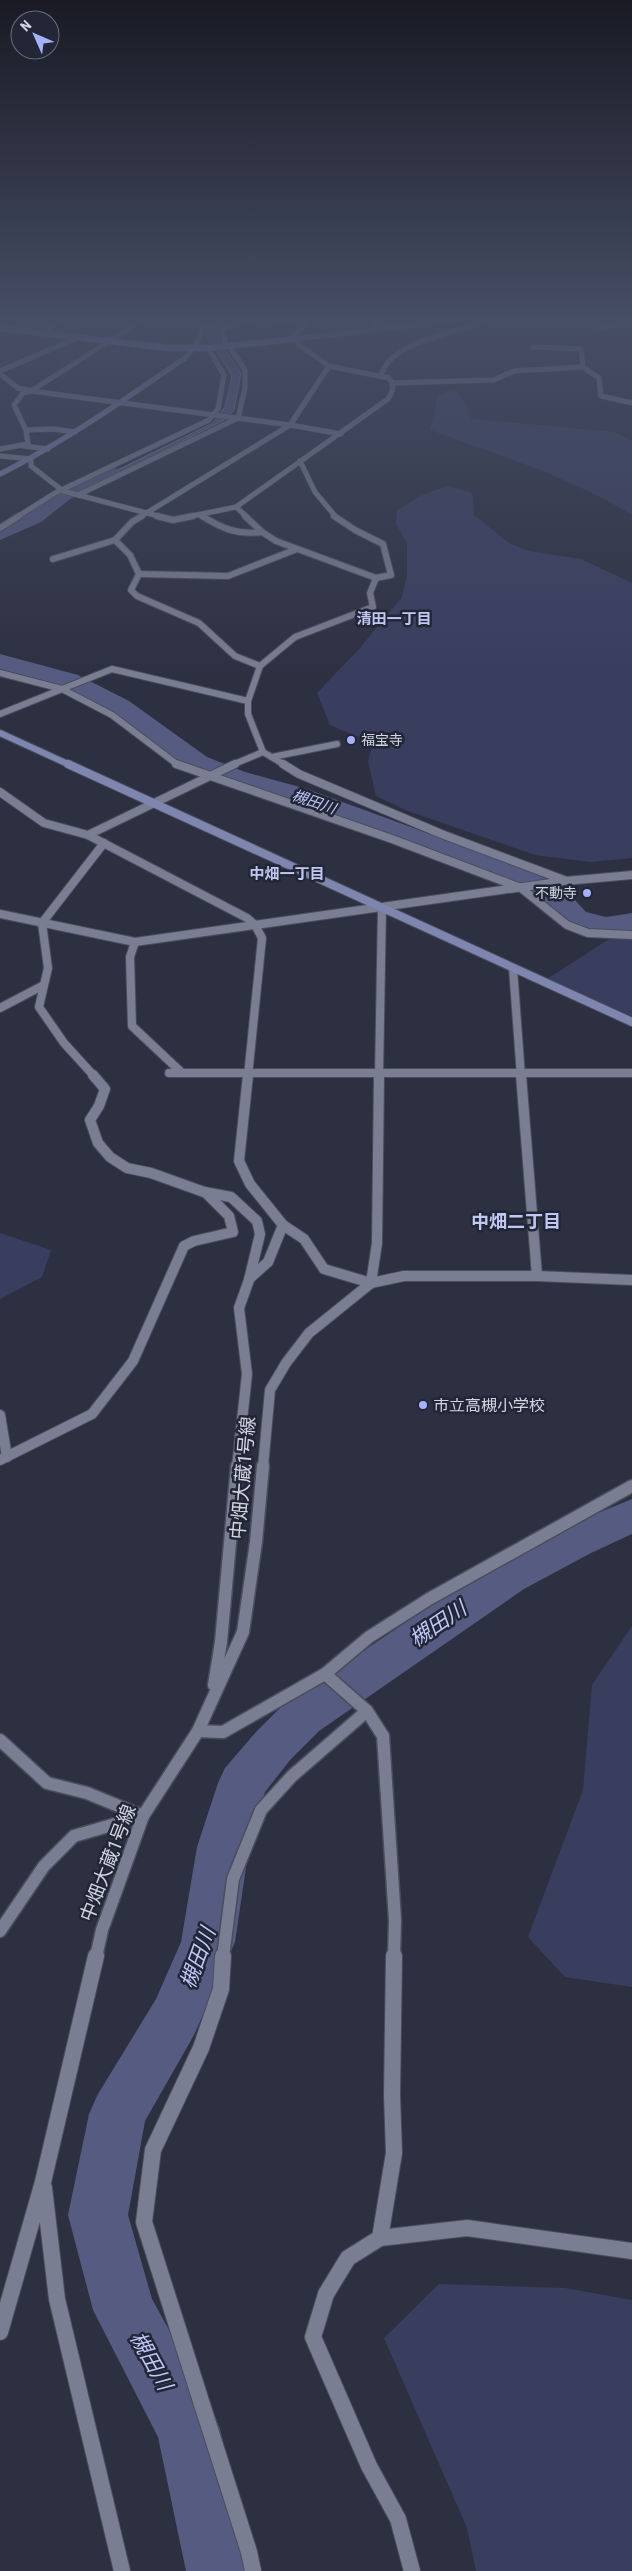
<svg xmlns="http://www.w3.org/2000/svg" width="632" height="2571" font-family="'Roboto Condensed','Noto Sans JP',sans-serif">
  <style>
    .green { fill: #393e5f }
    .water { fill: #565c81; stroke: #7c819e }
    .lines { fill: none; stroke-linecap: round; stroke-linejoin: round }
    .river { fill: #565c81; fill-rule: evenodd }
    .street-far5-casing { stroke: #4a4d5b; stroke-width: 6 }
    .street-far4-casing { stroke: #4a4d5b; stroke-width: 8 }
    .street-far3-casing { stroke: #4a4d5b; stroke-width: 10 }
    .street-far2-casing { stroke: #4a4d5b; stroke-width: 12 }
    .street-far1-casing { stroke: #4a4d5b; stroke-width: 15 }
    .street-casing { stroke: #4a4d5b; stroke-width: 18 }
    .secondary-far2-casing { stroke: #4a4d5b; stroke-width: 6 }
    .secondary-far1-casing { stroke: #4a4d5b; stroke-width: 8 }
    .secondary-casing { stroke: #4a4d5b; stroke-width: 10 }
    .primary-casing { stroke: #4a4d5b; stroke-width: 8 }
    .street-far5 { stroke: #7a7e92; stroke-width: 5 }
    .street-far4 { stroke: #7a7e92; stroke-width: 6 }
    .street-far3 { stroke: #7a7e92; stroke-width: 8 }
    .street-far2 { stroke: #7a7e92; stroke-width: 10 }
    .street-far1 { stroke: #7a7e92; stroke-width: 12 }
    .street { stroke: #7a7e92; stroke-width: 16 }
    .secondary-far2 { stroke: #7e85af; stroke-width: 5 }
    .secondary-far1 { stroke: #7e85af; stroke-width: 6 }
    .secondary { stroke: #7e85af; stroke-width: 8 }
    .primary { stroke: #838ccc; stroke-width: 6 }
    .poi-dot { fill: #a5b1fc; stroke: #232636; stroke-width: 2 }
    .labels { text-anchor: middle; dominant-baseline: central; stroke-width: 5; stroke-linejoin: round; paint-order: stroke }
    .far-poi-label { font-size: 14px; fill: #d3d6e1; stroke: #232636; text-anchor: start }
    .far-neighbourhood-label { font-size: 15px; font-weight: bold; fill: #c0c8f2; stroke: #232636 }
    .far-water-label { font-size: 15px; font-style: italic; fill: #bec8fb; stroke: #232636 }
    .poi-label { font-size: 16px; fill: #d3d6e1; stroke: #232636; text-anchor: start }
    .neighbourhood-label { font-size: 18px; font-weight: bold; fill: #c0c8f2; stroke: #232636 }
    .near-street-label { font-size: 19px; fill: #d3d6e1; stroke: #232636 }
    .near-water-label { font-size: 21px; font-style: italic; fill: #bec8fb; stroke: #232636 }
  </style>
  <rect width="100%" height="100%" fill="#2d3041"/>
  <g class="green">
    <path d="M454 388 468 407 471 419 615 432 632 441V515C571 477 498 455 430 430L438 396Z"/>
    <path d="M447 486 470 492 473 496 474 515 509 543 529 551 581 559 632 583V858L590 862 535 855 408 811 376 796 368 761 373 743 330 725 317 693 359 649 402 597 407 575V543L396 524 397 510 422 495Z"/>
    <path d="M632 938V1018L547 979 609 939Z"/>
    <path d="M0 1233 51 1250 42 1277 0 1299Z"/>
    <path d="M632 1626V1987L565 1977 528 1937 583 1790 592 1685Z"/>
    <path d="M439 2284 565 2288 632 2300V2571H476L467 2528 384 2338Z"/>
  </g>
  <path class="water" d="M235 319H250L221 328 218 339 241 373 234 410 226 419 90 488 75 491 213 423 225 407 232 376 205 334 208 329Z"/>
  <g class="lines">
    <g class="river">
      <path d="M114 468 121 470 124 474 121 478 70 499 41 522 0 540V525L25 512 56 491Z"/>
      <path d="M0 654 78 675 129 701 207 757 245 772 307 789 520 867 562 886 586 912 606 917 632 913V931L606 935 564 924 540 898 500 879 287 801 225 784 187 769 111 711 60 685 0 669Z"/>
      <path d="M632 1499V1534L591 1553 524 1589 319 1731 290 1760 265 1792 249 1847 235 1942 194 2035 145 2121 128 2215 152 2299 211 2406 220 2429 254 2571H186L158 2437 93 2310 68 2215 89 2114 98 2094 156 1999 181 1942 197 1847 218 1783 225 1768 256 1732 285 1703 492 1565 559 1529Z"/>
    </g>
    <g class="street-far5-casing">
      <g id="street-far5">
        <path d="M271 319 304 323"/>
        <path d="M373 325 380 319"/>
        <path d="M595 329 622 323"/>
        <path d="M46 330 64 319"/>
        <path d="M226 343 222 331 225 328 255 319"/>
        <path d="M196 345 203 328 227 319"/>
        <path d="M533 347 581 349 583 367 599 378 601 396 632 403"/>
        <path d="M0 371 77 338"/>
        <path d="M0 374 18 388 31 391 290 425 341 434"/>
        <path d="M381 375C390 343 450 333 478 324L483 319"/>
        <path d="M393 383 494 380 514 371 583 367"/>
        <path d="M26 430 53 429 75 432"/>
        <path d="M24 446 48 449"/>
        <path d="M0 449 28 444 26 430 14 405 23 393 31 391 144 319"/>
        <path d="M0 456 31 459V466L63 491 162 517"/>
        <path d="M300 461 315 492 336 517"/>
        <path d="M78 495 238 418 245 388V370L229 346"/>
        <path d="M236 507 247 517"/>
        <path d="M201 515 204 517"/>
        <path d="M17 517 55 493 209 420 218 409 224 375 208 348"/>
        <path d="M140 517 290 425 329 366 299 345 295 339"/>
        <path d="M187 517 236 507 388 399C393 391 395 386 389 378L329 366"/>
      </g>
    </g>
    <g class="street-far4-casing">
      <g id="street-far4">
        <path d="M157 516 173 520 193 516"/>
        <path d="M202 516C223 529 237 535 262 532"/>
        <path d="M245 516 262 532 276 541 376 578 391 575 383 544 355 530 334 516"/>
        <path d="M0 528 19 516"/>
        <path d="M53 559 115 540"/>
        <path d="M139 574 130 555 115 540 132 522 142 516"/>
        <path d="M139 574 131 590 137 596 199 623 235 656 260 666"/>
        <path d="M139 574 228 576 297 549"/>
        <path d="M0 673 62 689 112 715 178 765"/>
        <path d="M0 714 112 669 248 701"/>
        <path d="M272 757 337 744"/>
        <path d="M232 765 263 752"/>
        <path d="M285 765 263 752 248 714V701L260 666 295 637 373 607 370 593 376 578"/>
      </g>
    </g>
    <g class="street-far3-casing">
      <g id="street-far3">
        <path d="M176 764 392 839 521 888 567 925 588 933 632 935"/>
        <path d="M283 764 299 774 444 835 564 880"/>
        <path d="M0 792 44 823 88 835 247 918 255 925 262 938 248 1076"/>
        <path d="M88 835 235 764"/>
        <path d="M0 914 135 942 565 881 632 875"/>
        <path d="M135 942 130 957 132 1026 181 1072"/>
        <path d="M513 968 521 1076"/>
        <path d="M0 1008 42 986"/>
        <path d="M169 1073H632"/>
        <path d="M94 1076 64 1043 39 1007 48 968 42 923 104 843"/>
        <path d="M379 1076 382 907"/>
      </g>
    </g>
    <g class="street-far2-casing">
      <g id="street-far2">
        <path d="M93 1075 105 1089 99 1106 90 1120 98 1143 110 1157 127 1168 151 1173 204 1192 231 1197 257 1221 260 1234 249 1280 239 1308 247 1374 237 1467"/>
        <path d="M248 1075 239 1161 250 1184 283 1225 268 1262 249 1279"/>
        <path d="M521 1075 537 1276"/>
        <path d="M283 1225 304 1239 324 1269 371 1283 404 1276H537L632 1280"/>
        <path d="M0 1415 7 1457"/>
        <path d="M0 1460 92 1414 133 1361 184 1246 194 1241 233 1232 229 1216 205 1192"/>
        <path d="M263 1467 270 1390 286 1363 309 1333 371 1283 377 1243 379 1075"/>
      </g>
    </g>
    <g class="street-far1-casing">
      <g id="street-far1">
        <path d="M325 1674 367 1711 383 1736 395 1920 394 1957"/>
        <path d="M214 1685 221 1642 237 1466"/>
        <path d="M198 1731 223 1732 325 1674 369 1637 429 1599 632 1486"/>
        <path d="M0 1740 47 1783 87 1793 143 1816"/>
        <path d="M0 1931 44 1866 74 1836 143 1816"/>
        <path d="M96 1957 102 1930 143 1816 198 1731 243 1632 256 1542 263 1466"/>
        <path d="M223 1957 233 1879 261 1810 292 1776 367 1711"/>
      </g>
    </g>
    <g class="street-casing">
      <g id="street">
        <path d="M223 1956 221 1989 201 2048 153 2150 144 2222 249 2552 253 2571"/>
        <path d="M44 2188 57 2299 122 2571"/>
        <path d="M380 2238 394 2153 392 2095 394 1956"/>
        <path d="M0 2332 43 2182 96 1956"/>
        <path d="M412 2571 398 2519 369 2466 313 2337 326 2294 348 2258 380 2238 467 2228 632 2251"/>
      </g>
    </g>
    <g class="secondary-far2-casing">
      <g id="secondary-far2">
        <path d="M295 339 463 319"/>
        <path d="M0 474C66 441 125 399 185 358L196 345"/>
      </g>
    </g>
    <g class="secondary-far1-casing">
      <path id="secondary-far1" d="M0 733 70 765"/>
    </g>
    <g class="secondary-casing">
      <path id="secondary" d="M68 764 632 1022"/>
    </g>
    <g class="primary-casing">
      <path id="primary" d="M0 328 167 348H208L295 339 294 335 309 319"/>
    </g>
    <use href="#street-far5" class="street-far5"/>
    <use href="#street-far4" class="street-far4"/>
    <use href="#street-far3" class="street-far3"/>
    <use href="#street-far2" class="street-far2"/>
    <use href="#street-far1" class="street-far1"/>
    <use href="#street" class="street"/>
    <use href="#secondary-far2" class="secondary-far2"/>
    <use href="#secondary-far1" class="secondary-far1"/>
    <use href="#secondary" class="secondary"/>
    <use href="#primary" class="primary"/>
  </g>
  <linearGradient id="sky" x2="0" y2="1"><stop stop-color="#191a24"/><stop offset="0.47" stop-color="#464e65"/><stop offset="1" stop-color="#464e65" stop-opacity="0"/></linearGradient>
  <rect width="632" height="679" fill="url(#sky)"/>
  <g class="poi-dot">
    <circle cx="351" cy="740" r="5"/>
    <circle cx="587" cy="893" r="5"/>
    <circle cx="423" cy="1405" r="5"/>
  </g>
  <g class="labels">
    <g class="far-poi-label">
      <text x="361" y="740">福宝寺</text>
      <text x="577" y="893" text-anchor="end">不動寺</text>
    </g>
    <g class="far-neighbourhood-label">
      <text x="394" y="619">清田一丁目</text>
      <text x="287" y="874">中畑一丁目</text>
    </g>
    <g class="far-water-label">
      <text transform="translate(314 802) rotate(19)">槻田川</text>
    </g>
    <g class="poi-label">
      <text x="433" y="1405">市立高槻小学校</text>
    </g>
    <g class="neighbourhood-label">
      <text x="516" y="1221">中畑二丁目</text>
    </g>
    <g class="near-street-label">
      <text transform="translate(243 1478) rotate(-85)">中畑大蔵1号線</text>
      <text transform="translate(108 1863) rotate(-69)">中畑大蔵1号線</text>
    </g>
    <g class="near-water-label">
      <text transform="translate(438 1624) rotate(-34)">槻田川</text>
      <text transform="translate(198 1958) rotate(-70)">槻田川</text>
      <text transform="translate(151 2361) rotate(61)">槻田川</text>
    </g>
  </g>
  <g transform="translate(35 35) rotate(315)"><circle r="24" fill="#232636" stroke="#696c7a"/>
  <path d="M0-4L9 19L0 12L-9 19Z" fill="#a5b1fc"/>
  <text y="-8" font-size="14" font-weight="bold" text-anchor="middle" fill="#d3d6e1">N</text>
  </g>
</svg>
